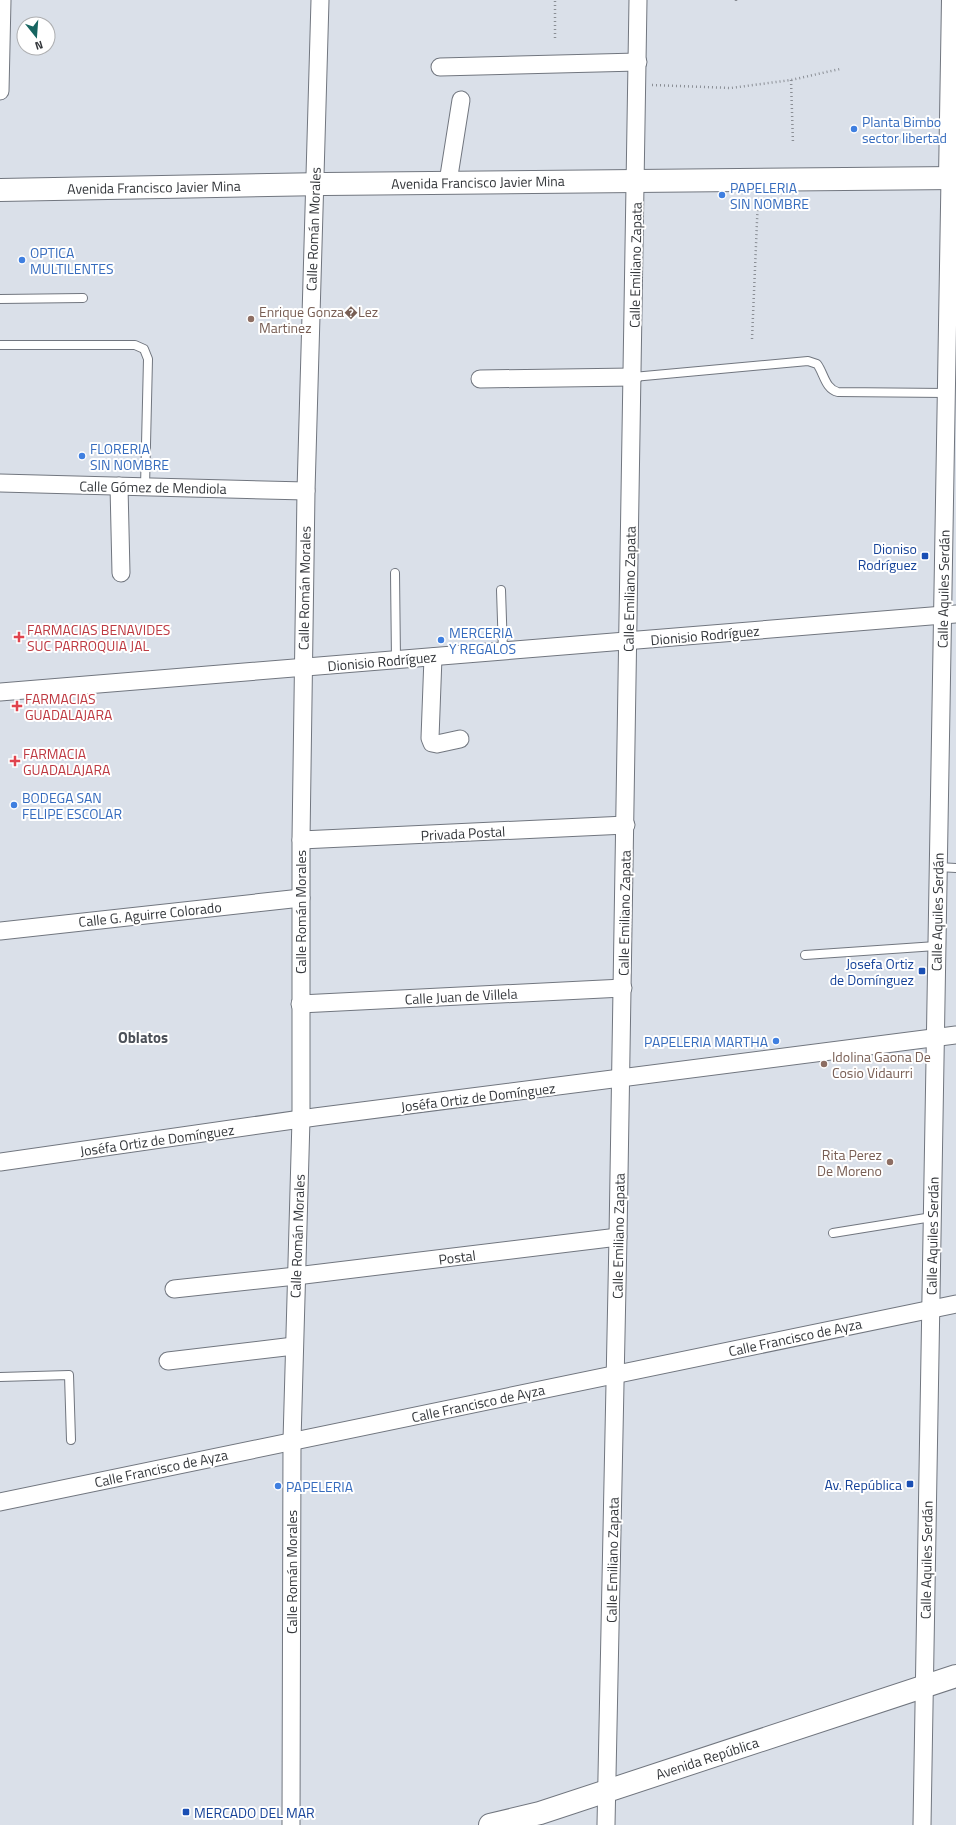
<svg xmlns="http://www.w3.org/2000/svg" width="956" height="1825" font-family="'Titillium Web',sans-serif">
  <style>
    .lines { fill: none; stroke-linecap: round; stroke-linejoin: round }
    .lane-casing { stroke: #71767f; stroke-width: 10 }
    .street-casing { stroke: #71767f; stroke-width: 19 }
    .secondary-casing { stroke: #71767f; stroke-width: 24 }
    .path { stroke: #8a8e95; stroke-width: 2.5; stroke-dasharray: 1 3; stroke-linecap: butt }
    .lane { stroke: #fff; stroke-width: 8 }
    .street { stroke: #fff; stroke-width: 17 }
    .secondary { stroke: #fff; stroke-width: 22 }
    .shop-dot { fill: #3f7fe0; stroke: #fff; stroke-width: 1.5 }
    .education-dot { fill: #8d6e63; stroke: #fff; stroke-width: 1.5 }
    .transit-dot { fill: #1a4fb4; stroke: #fff; stroke-width: 1.5 }
    .health-dot { fill: #e0444e; stroke: #fff; stroke-width: 1.5 }
    .labels { text-anchor: middle; dominant-baseline: central; stroke-width: 4; stroke-linejoin: round; paint-order: stroke }
    .shop-label { font-size: 14px; fill: #366cbe; stroke: #fff; text-anchor: start }
    .street-label { font-size: 14px; fill: #34373b; stroke: #fff }
    .education-label { font-size: 14px; fill: #785e54; stroke: #fff; text-anchor: start }
    .transit-label { font-size: 14px; fill: #164399; stroke: #fff; text-anchor: end }
    .health-label { font-size: 14px; fill: #be3a42; stroke: #fff; text-anchor: start }
    .neighbourhood-label { font-size: 15px; font-weight: bold; fill: #4b5058; stroke: #fff }
  </style>
  <rect width="100%" height="100%" fill="#dae0e9"/>
  <g class="lines">
    <g class="lane-casing">
      <g id="lane">
        <path d="M0 299 83 298"/>
        <path d="M0 345H135L144 349 148 359 145 487"/>
        <path d="M633 377 808 361 817 364C824 373 825 389 838 392L946 393"/>
        <path d="M395 573 396 660"/>
        <path d="M501 590 503 651"/>
        <path d="M938 867 956 868"/>
        <path d="M805 955 936 946"/>
        <path d="M833 1233 932 1217"/>
        <path d="M0 1377 69 1375 71 1440"/>
      </g>
    </g>
    <g class="street-casing">
      <g id="street">
        <path d="M440 67 638 62"/>
        <path d="M0 91 2 0"/>
        <path d="M448 182 461 100"/>
        <path d="M480 379 633 377"/>
        <path d="M0 483 306 491"/>
        <path d="M119 486 121 573"/>
        <path d="M433 657 430 738 432 743 437 744 460 739"/>
        <path d="M0 692 956 614"/>
        <path d="M301 840 626 825"/>
        <path d="M0 931 301 898"/>
        <path d="M300 1004 623 988"/>
        <path d="M0 1162 315 1117 956 1035"/>
        <path d="M174 1289 296 1276 618 1237"/>
        <path d="M168 1361 294 1346"/>
        <path d="M0 1502 956 1304"/>
        <path d="M291 1825 292 1441 301 1119V840L306 491 320 0"/>
        <path d="M606 1825 618 1237 638 0"/>
        <path d="M922 1825 950 178"/>
      </g>
    </g>
    <g class="secondary-casing">
      <g id="secondary">
        <path d="M950 178 953 0"/>
        <path d="M0 190 325 184 956 178"/>
        <path d="M490 1825 540 1813 956 1676"/>
      </g>
    </g>
    <g class="path">
      <path d="M736 0V3"/>
      <path d="M555 38V0"/>
      <path d="M791 80 793 144"/>
      <path d="M652 85 731 88 791 80 840 69"/>
      <path d="M752 339 758 198"/>
    </g>
    <use href="#lane" class="lane"/>
    <use href="#street" class="street"/>
    <use href="#secondary" class="secondary"/>
  </g>
  <g class="shop-dot">
    <circle cx="854" cy="129" r="4"/>
    <circle cx="722" cy="195" r="4"/>
    <circle cx="22" cy="260" r="4"/>
    <circle cx="82" cy="456" r="4"/>
    <circle cx="441" cy="640" r="4"/>
    <circle cx="14" cy="805" r="4"/>
    <circle cx="776" cy="1041" r="4"/>
    <circle cx="278" cy="1486" r="4"/>
  </g>
  <g class="education-dot">
    <circle cx="251" cy="319" r="4"/>
    <circle cx="824" cy="1064" r="4"/>
    <circle cx="890" cy="1162" r="4"/>
  </g>
  <g class="transit-dot">
    <rect x="921" y="552" width="8" height="8" rx="2"/>
    <rect x="918" y="967" width="8" height="8" rx="2"/>
    <rect x="906" y="1480" width="8" height="8" rx="2"/>
    <rect x="182" y="1808" width="8" height="8" rx="2"/>
  </g>
  <g class="health-dot">
    <path d="M17 631h4v4h4v4h-4v4h-4v-4h-4v-4h4z"/>
    <path d="M15 700h4v4h4v4h-4v4h-4v-4h-4v-4h4z"/>
    <path d="M13 755h4v4h4v4h-4v4h-4v-4h-4v-4h4z"/>
  </g>
  <g class="labels">
    <g class="shop-label">
      <text x="862" y="121">Planta Bimbo<tspan x="862" dy="16">sector libertad</tspan></text>
      <text x="730" y="187">PAPELERIA<tspan x="730" dy="16">SIN NOMBRE</tspan></text>
      <text x="30" y="252">OPTICA<tspan x="30" dy="16">MULTILENTES</tspan></text>
      <text x="90" y="448">FLORERIA<tspan x="90" dy="16">SIN NOMBRE</tspan></text>
      <text x="449" y="632">MERCERIA<tspan x="449" dy="16">Y REGALOS</tspan></text>
      <text x="22" y="797">BODEGA SAN<tspan x="22" dy="16">FELIPE ESCOLAR</tspan></text>
      <text x="768" y="1041" text-anchor="end">PAPELERIA MARTHA</text>
      <text x="286" y="1486">PAPELERIA</text>
    </g>
    <g class="street-label">
      <text transform="translate(478 182) rotate(-1)">Avenida Francisco Javier Mina</text>
      <text transform="translate(154 187) rotate(-1)">Avenida Francisco Javier Mina</text>
      <text transform="translate(313 229) rotate(-88)">Calle Román Morales</text>
      <text transform="translate(635 265) rotate(-89)">Calle Emiliano Zapata</text>
      <text transform="translate(153 487) rotate(1)">Calle Gómez de Mendiola</text>
      <text transform="translate(304 588) rotate(-89)">Calle Román Morales</text>
      <text transform="translate(629 589) rotate(-89)">Calle Emiliano Zapata</text>
      <text transform="translate(943 589) rotate(-89)">Calle Aquiles Serdán</text>
      <text transform="translate(705 635) rotate(-5)">Dionisio Rodríguez</text>
      <text transform="translate(382 661) rotate(-5)">Dionisio Rodríguez</text>
      <text transform="translate(463 833) rotate(-3)">Privada Postal</text>
      <text transform="translate(300 912) rotate(-90)">Calle Román Morales</text>
      <text transform="translate(937 912) rotate(-89)">Calle Aquiles Serdán</text>
      <text transform="translate(624 913) rotate(-89)">Calle Emiliano Zapata</text>
      <text transform="translate(150 914) rotate(-6)">Calle G. Aguirre Colorado</text>
      <text transform="translate(461 996) rotate(-3)">Calle Juan de Villela</text>
      <text transform="translate(478 1097) rotate(-7)">Joséfa Ortiz de Domínguez</text>
      <text transform="translate(157 1140) rotate(-8)">Joséfa Ortiz de Domínguez</text>
      <text transform="translate(297 1236) rotate(-88)">Calle Román Morales</text>
      <text transform="translate(618 1236) rotate(-89)">Calle Emiliano Zapata</text>
      <text transform="translate(932 1236) rotate(-89)">Calle Aquiles Serdán</text>
      <text transform="translate(457 1257) rotate(-7)">Postal</text>
      <text transform="translate(795 1337) rotate(-12)">Calle Francisco de Ayza</text>
      <text transform="translate(478 1403) rotate(-12)">Calle Francisco de Ayza</text>
      <text transform="translate(161 1468) rotate(-12)">Calle Francisco de Ayza</text>
      <text transform="translate(612 1560) rotate(-89)">Calle Emiliano Zapata</text>
      <text transform="translate(926 1560) rotate(-89)">Calle Aquiles Serdán</text>
      <text transform="translate(291 1572) rotate(-90)">Calle Román Morales</text>
      <text transform="translate(707 1758) rotate(-18)">Avenida República</text>
    </g>
    <g class="education-label">
      <text x="259" y="311">Enrique Gonza�Lez<tspan x="259" dy="16">Martinez</tspan></text>
      <text x="832" y="1056">Idolina Gaona De<tspan x="832" dy="16">Cosio Vidaurri</tspan></text>
      <text x="882" y="1154" text-anchor="end">Rita Perez<tspan x="882" dy="16">De Moreno</tspan></text>
    </g>
    <g class="transit-label">
      <text x="917" y="548">Dioniso<tspan x="917" dy="16">Rodríguez</tspan></text>
      <text x="914" y="963">Josefa Ortiz<tspan x="914" dy="16">de Domínguez</tspan></text>
      <text x="902" y="1484">Av. República</text>
      <text x="194" y="1812" text-anchor="start">MERCADO DEL MAR</text>
    </g>
    <g class="health-label">
      <text x="27" y="629">FARMACIAS BENAVIDES<tspan x="27" dy="16">SUC PARROQUIA JAL</tspan></text>
      <text x="25" y="698">FARMACIAS<tspan x="25" dy="16">GUADALAJARA</tspan></text>
      <text x="23" y="753">FARMACIA<tspan x="23" dy="16">GUADALAJARA</tspan></text>
    </g>
    <g class="neighbourhood-label">
      <text x="143" y="1037">Oblatos</text>
    </g>
  </g>
  <g transform="translate(36 36) rotate(163)"><circle r="19" fill="#ffffff" stroke="#aeafb1"/>
  <path d="M0-3L7 15L0 10L-7 15Z" fill="#176561"/>
  <text y="-6" font-size="11" font-weight="bold" text-anchor="middle" fill="#34373b">N</text>
  </g>
</svg>
